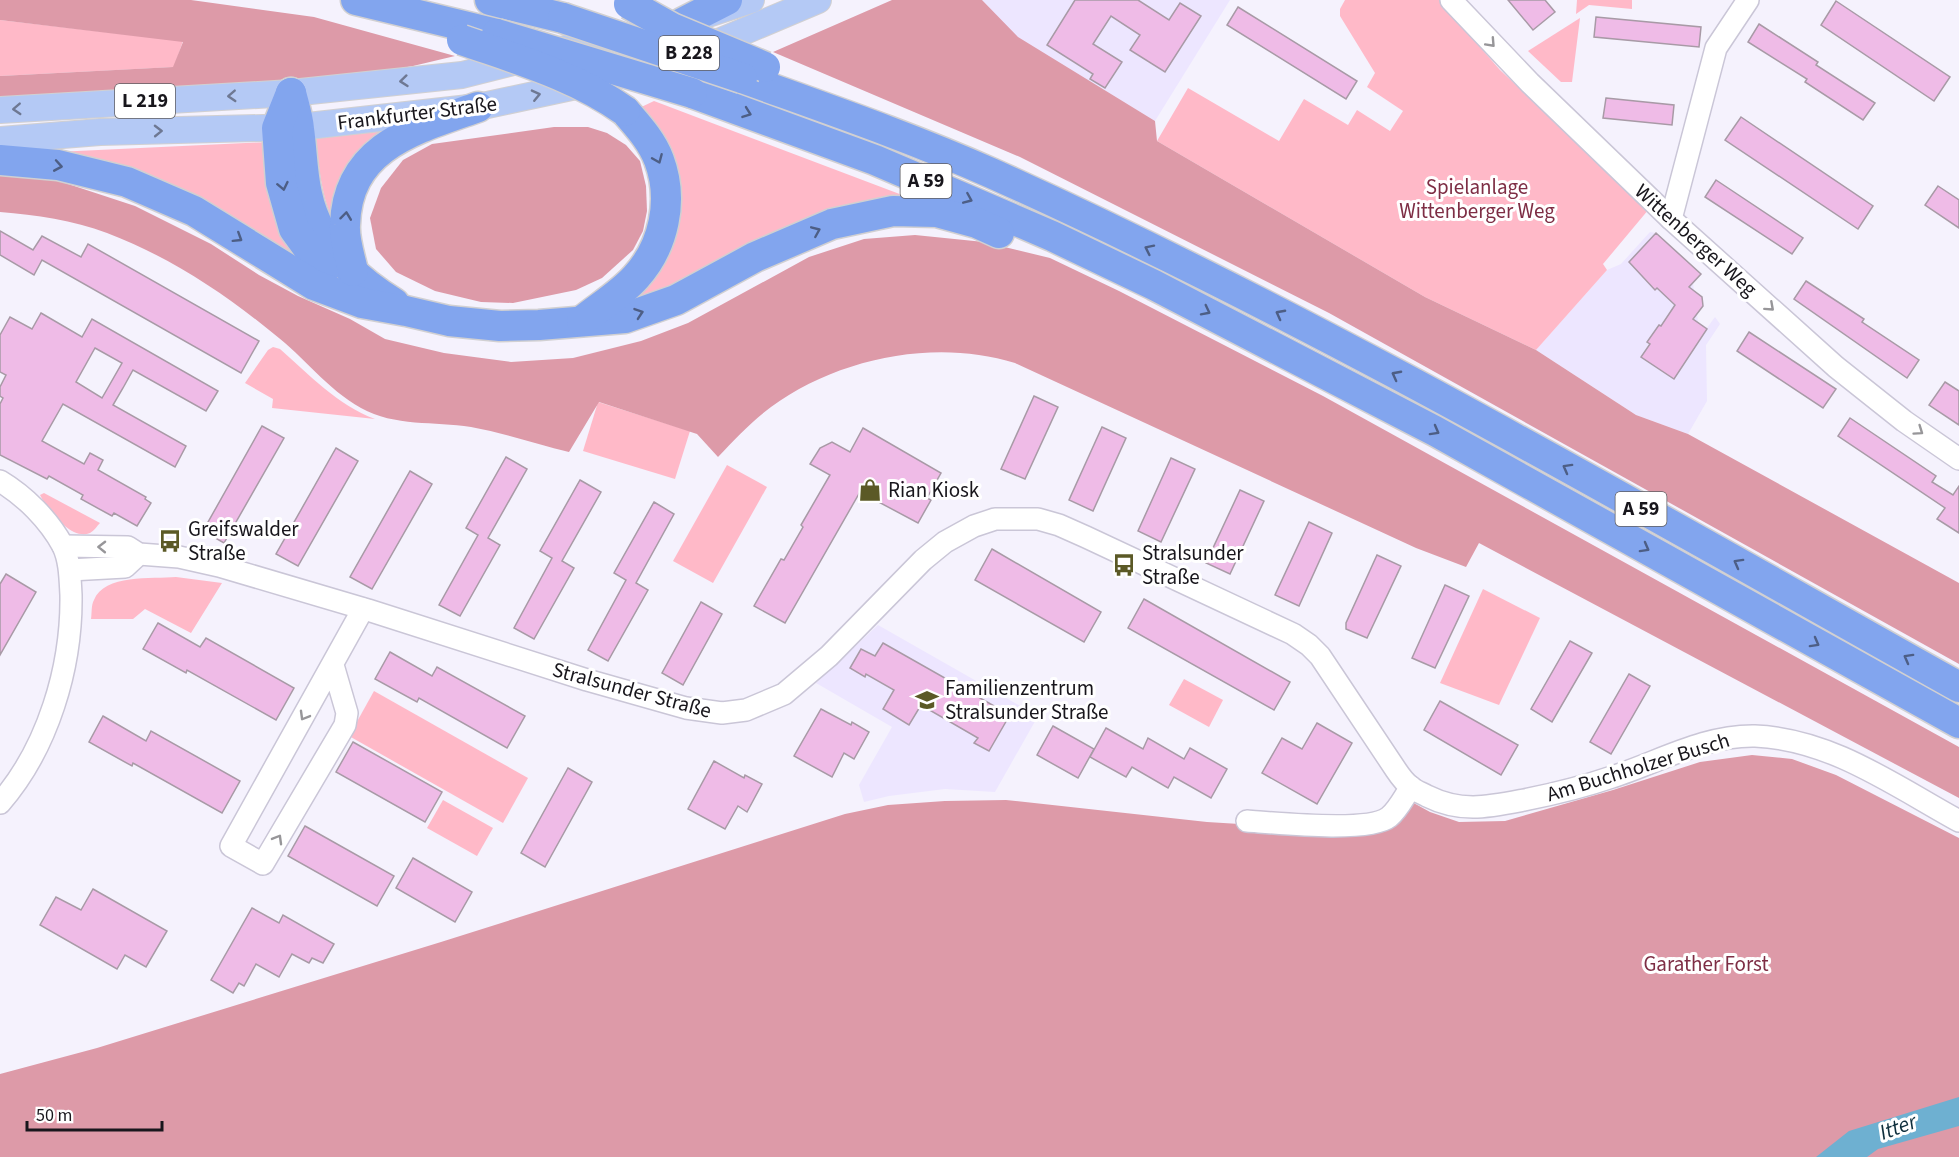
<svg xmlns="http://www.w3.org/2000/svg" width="1959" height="1157" font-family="'Source Sans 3',sans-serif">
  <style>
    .built { fill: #ede6ff }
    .green { fill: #ffb9c8 }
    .forest { fill: #dd9aa8 }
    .water { fill: #6eb0d1 }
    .building { fill: #efbbe7; stroke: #a89aa6; stroke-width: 1.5; fill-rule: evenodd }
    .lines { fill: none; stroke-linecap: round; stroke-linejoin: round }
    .minor-casing { stroke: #cac6d7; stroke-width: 24 }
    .major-casing { stroke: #d1d0d2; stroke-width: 28 }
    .highway-casing { stroke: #d1d0d2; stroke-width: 33 }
    .minor { stroke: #fff; stroke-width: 21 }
    .major { stroke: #b4c9f5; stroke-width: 26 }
    .highway { stroke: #82a5ee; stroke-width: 30 }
    .highway-bridge-casing { stroke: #d1d0d2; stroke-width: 33; stroke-linecap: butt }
    .highway-bridge { stroke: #82a5ee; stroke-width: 30 }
    .oneway { stroke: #979699 }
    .oneway2 { stroke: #6e7893 }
    .oneway3 { stroke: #4d5e85 }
    .labels { text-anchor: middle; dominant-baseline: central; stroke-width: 6; stroke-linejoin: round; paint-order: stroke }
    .shield { fill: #fff; stroke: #5d5c60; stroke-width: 1.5 }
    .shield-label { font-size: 20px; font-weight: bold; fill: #18161c }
    .street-label { font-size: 21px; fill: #18161c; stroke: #fff }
    .park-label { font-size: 21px; fill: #7e2e45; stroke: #fff }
    .poi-label { font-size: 21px; fill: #18161c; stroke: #fff; text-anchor: start }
    .water-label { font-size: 22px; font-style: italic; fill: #0e2e3c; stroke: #fff }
  </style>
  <rect width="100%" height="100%" fill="#f5f2fd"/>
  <g class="built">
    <path d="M982 0H1230L1155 121 1017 37Z"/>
    <path d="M1650 232 1656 233 1701 274 1693 283 1694 291 1702 297 1703 306 1697 314 1698 322 1707 328 1715 317 1720 324 1706 345 1707 401 1688 434 1636 415 1536 350 1607 270 1621 264Z"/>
    <path d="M878 625 1038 716 995 792 945 789 889 796 864 802 859 785 892 727 816 683Z"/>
  </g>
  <g class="green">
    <path d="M1345 0H1439L1500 70 1649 209 1603 264 1607 270 1536 350 1425 297 1157 141 1188 88 1279 141 1304 99 1348 125 1357 110 1390 131 1403 111 1367 87 1375 73 1340 16V9Z"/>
    <path d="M1577 0H1632V9L1589 5 1576 14Z"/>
    <path d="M1580 18 1572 82H1561L1528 51Z"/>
    <path d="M0 20 183 41 174 67 0 76Z"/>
    <path d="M654 101 926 204 596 315 644 291 663 264 672 240 635 110Z"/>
    <path d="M406 129 373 148 341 238C322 201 320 179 316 138Z"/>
    <path d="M269 142 313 273 197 204 14 154Z"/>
    <path d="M273 347 280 349C310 375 337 405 375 419L272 408 273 399 245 383 268 350Z"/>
    <path d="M598 402 690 431 675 479 583 451Z"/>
    <path d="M727 465 767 487 713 583 673 561Z"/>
    <path d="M44 493 100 523C97 526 94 531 90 533 71 541 47 509 40 495Z"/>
    <path d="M176 577 222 583 191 633 145 609 133 619H91C92 613 91 605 94 600 104 574 152 579 176 577Z"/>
    <path d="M1483 589 1540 618 1499 705 1440 683Z"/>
    <path d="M1184 679 1223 700 1209 727 1169 705Z"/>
    <path d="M374 691 528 778 503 823 349 736Z"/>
    <path d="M443 800 493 828 477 856 427 828Z"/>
  </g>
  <g class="forest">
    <path d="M0 0H191L314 17 455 56 413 66 305 85 0 101V76L173 67 183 42 0 20Z"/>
    <path d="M892 0H982L1018 37 1155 121 1157 141 1425 297 1536 350 1636 415 1688 434 1959 583V664L1329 313 1020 157 773 52Z"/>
    <path d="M554 127H588L607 133 626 145 640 161 646 186 647 211 643 231 633 250 602 278 576 290 513 303 481 302 435 291 396 272 376 249 370 218 381 188 403 160 432 144Z"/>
    <path d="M0 173 59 181 135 206 211 244 259 275 298 296 350 319 385 339 444 353 511 362 573 358 641 341 688 323 809 257 864 239 915 235 984 242 1050 258 1119 291 1323 396 1959 747V798L1479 543 1466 567 1416 548 1015 363C935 338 838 358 771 407 752 421 735 439 718 457L697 434 599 402 569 452C537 444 504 433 471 427 434 421 395 427 361 408 327 389 304 357 274 334 224 293 168 256 107 233 73 220 36 215 0 212Z"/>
    <path d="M1752 755 1792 759 1836 775 1959 838V1157H0V1074L97 1048 441 942 845 814 888 805 945 801 1006 800 1207 822 1324 829 1410 801 1430 812 1459 822 1505 821 1613 790 1700 762Z"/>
  </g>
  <path class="water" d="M1959 1097V1126L1878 1149 1867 1157H1816L1849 1131Z"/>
  <g class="building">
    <path d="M1075 0H1138L1169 20 1180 3 1201 16 1165 72 1130 50 1140 35 1111 16 1093 44 1122 62 1105 88 1090 79 1093 74 1047 45Z"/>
    <path d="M1508 0H1545L1555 12 1533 30Z"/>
    <path d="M1836 1 1950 77 1934 101 1821 25Z"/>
    <path d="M1238 7 1357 81 1346 99 1227 25Z"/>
    <path d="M1596 17 1701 27 1699 47 1594 37Z"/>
    <path d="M1759 24 1818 62 1816 65 1875 103 1863 120 1805 82 1807 79 1748 42Z"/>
    <path d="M1606 98 1674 105 1672 125 1603 118Z"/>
    <path d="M1741 117 1873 206 1858 229 1725 140Z"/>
    <path d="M1716 180 1803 238 1792 254 1705 197Z"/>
    <path d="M1938 186 1959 200V228L1925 205Z"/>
    <path d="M0 231 33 250 42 236 81 257 88 244 259 341 241 373 42 260 34 275 0 255Z"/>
    <path d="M1656 233 1701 274 1689 287 1702 297 1703 306 1693 319 1707 329 1674 379 1641 357 1650 344 1647 342 1659 325 1661 326 1675 305 1657 288 1655 290 1629 262Z"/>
    <path d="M1806 281 1864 319 1862 322 1919 360 1907 378 1794 299Z"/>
    <path d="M41 313 82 337 92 319 218 391 206 411 133 370 123 388 113 405 186 446 175 467 63 404 42 441 84 464 90 453 103 460 98 470 146 497 145 499 151 503 137 526 114 513 112 516 81 499 83 495 49 476 47 479 0 455V404L3 398 0 396V387L6 375 0 372V335L10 317 32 329ZM95 348 122 363 102 398 76 382Z"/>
    <path d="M1749 332 1836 389 1823 408 1737 351Z"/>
    <path d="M1945 382 1959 391V425L1929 405Z"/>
    <path d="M1034 396 1058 407 1025 479 1001 469Z"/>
    <path d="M1850 418 1936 476 1932 482 1953 495 1959 486V533L1937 519 1945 508 1838 436Z"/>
    <path d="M262 426 284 438 224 543 203 531Z"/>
    <path d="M1102 427 1126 438 1093 511 1069 500Z"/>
    <path d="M863 428 941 473 927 498 931 500 918 523 860 492 785 623 754 606 781 559 784 560 803 527 801 525 830 475 810 464 820 448 832 442 850 452Z"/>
    <path d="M336 448 358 461 298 566 276 554Z"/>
    <path d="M506 457 527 469 488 538 500 545 460 616 439 605 478 535 466 528Z"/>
    <path d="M1171 458 1195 469 1161 542 1138 531Z"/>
    <path d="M410 471 432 484 372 589 350 577Z"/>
    <path d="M580 480 601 492 562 561 574 568 534 639 514 628 552 558 540 551Z"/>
    <path d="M1240 490 1264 501 1230 574 1206 563Z"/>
    <path d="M654 502 674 514 636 583 648 590 608 661 588 650 626 580 614 573Z"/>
    <path d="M1309 522 1332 533 1299 606 1275 595Z"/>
    <path d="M992 549 1101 612 1084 642 975 580Z"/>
    <path d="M1377 555 1401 566 1367 638 1346 629V623Z"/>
    <path d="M6 574 36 592 0 655V584Z"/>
    <path d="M1445 585 1469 596 1435 668 1412 658Z"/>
    <path d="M1144 599 1290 682 1274 710 1128 628Z"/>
    <path d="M701 602 722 614 683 685 662 673Z"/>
    <path d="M158 623 200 647 206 638 294 688 276 720 187 670 186 673 143 649Z"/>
    <path d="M1570 641 1592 653 1552 722 1531 709Z"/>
    <path d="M883 643 996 707 994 710 1008 718 989 751 974 743 978 738 921 705 909 725 883 709 894 690 866 674 865 677 850 668 861 649 875 656Z"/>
    <path d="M390 652 432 676 437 667 525 716 507 748 419 698 417 702 375 679Z"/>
    <path d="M1629 674 1650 686 1611 754 1590 742Z"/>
    <path d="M1440 701 1518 745 1501 775 1424 730Z"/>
    <path d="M821 709 851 725 852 722 869 732 854 759 844 753 832 777 794 756Z"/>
    <path d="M103 716 146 741 151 731 240 781 222 813 133 763 132 766 89 742Z"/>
    <path d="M1317 723 1352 743 1317 804 1262 773 1282 738 1302 749Z"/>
    <path d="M1053 726 1094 749 1078 778 1037 755Z"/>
    <path d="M1106 728 1143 749 1148 738 1184 759 1190 748 1227 769 1211 798 1174 777 1168 788 1132 767 1126 777 1090 757Z"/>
    <path d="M353 742 442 792 425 822 336 772Z"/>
    <path d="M714 761 744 778 745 775 762 784 747 812 738 806 725 829 688 809Z"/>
    <path d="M568 768 592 782 545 867 521 853Z"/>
    <path d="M305 826 394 876 377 906 288 856Z"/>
    <path d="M413 858 472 892 455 922 396 888Z"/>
    <path d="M93 889 167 931 146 967 125 955 117 969 40 925 56 897 81 910Z"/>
    <path d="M252 908 279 923 283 915 334 944 323 963 312 958 309 963 292 954 279 977 256 964 244 986 239 983 233 993 211 980Z"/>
  </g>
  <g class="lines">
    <g class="minor-casing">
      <g id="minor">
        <path d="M1451 0 1530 83 1671 219 1836 367 1904 421 1959 459"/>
        <path d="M1671 219 1716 48 1748 0"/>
        <path d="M0 481C25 496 49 520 63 546 70 561 70 578 71 595 72 667 48 748 0 803"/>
        <path d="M63 546 128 547 139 554 179 557 219 566 368 610 587 680 686 708 722 713 746 710 784 694 829 656 923 560 945 542 974 526 995 519H1038L1059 525 1086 537 1293 634 1309 645 1320 656 1396 770C1400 776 1405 783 1411 787 1415 791 1422 793 1427 796 1461 813 1488 807 1524 800 1554 794 1583 787 1612 777 1659 762 1704 735 1755 736 1831 739 1895 786 1959 821"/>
        <path d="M70 570 125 567 139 554"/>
        <path d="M333 665 347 713 345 725 263 864 231 846 363 609"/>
        <path d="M1247 821C1275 823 1369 833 1389 817 1398 810 1404 797 1411 787"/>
      </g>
    </g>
    <g class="major-casing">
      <g id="major">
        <path d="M708 14 751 0"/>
        <path d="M700 50 818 0"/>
        <path d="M0 110 291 93 462 75 620 35"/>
        <path d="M0 140 100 132 299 127 478 107 590 83"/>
      </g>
    </g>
    <g class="highway-casing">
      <g id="highway">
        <path d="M356 0 497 34"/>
        <path d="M490 0 563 18"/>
        <path d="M682 23 727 0"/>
        <path d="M742 78C825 108 910 137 991 173 1324 323 1641 509 1959 687"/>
        <path d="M291 93C294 105 298 117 299 129 302 150 302 172 307 194 317 242 353 278 394 303"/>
        <path d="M291 93 277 128 281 183 294 229 324 270"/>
        <path d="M692 93 875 160 1052 236 1154 285 1435 431 1959 723"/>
        <path d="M0 160 58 165 127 182 194 211 314 285 362 303 406 311 449 321 500 326 539 325 625 318 676 300 755 257 832 224 893 211 937 212 977 223 999 233"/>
        <path d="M353 271C350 257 344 240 345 225 347 146 416 129 478 107"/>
        <path d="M582 321C599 307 621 294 636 277 664 246 674 200 659 160 652 141 638 126 625 111"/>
      </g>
    </g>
    <use href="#minor" class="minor"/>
    <use href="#major" class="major"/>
    <use href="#highway" class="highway"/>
    <g class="highway-bridge-casing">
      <g id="highway-bridge">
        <path d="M629 4 672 28 765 67"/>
        <path d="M563 18 742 78"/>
        <path d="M497 34 692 93"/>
        <path d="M462 40C519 60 576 76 625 111"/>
      </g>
    </g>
    <use href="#highway-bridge" class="highway-bridge"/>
  </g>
  <defs><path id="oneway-chevron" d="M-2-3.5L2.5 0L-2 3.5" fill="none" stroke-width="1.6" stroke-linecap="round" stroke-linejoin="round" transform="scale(1.5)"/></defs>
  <g class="oneway">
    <use href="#oneway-chevron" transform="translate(1491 43) rotate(47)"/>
    <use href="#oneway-chevron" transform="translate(1770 307) rotate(42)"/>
    <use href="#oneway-chevron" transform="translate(1919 431) rotate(35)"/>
    <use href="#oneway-chevron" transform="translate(102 547) rotate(-179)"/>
    <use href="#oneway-chevron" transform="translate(304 716) rotate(120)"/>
    <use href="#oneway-chevron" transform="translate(278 839) rotate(-60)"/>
  </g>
  <g class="oneway2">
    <use href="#oneway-chevron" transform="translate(404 81) rotate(174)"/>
    <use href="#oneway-chevron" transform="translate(536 95) rotate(-13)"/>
    <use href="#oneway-chevron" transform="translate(232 96) rotate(177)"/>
    <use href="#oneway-chevron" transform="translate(17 109) rotate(177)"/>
    <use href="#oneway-chevron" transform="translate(158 131) rotate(-1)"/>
  </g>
  <g class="oneway3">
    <use href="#oneway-chevron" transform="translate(747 113) rotate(20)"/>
    <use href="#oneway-chevron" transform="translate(658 159) rotate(67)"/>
    <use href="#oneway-chevron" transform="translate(58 166) rotate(10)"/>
    <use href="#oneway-chevron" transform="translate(283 186) rotate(78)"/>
    <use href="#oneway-chevron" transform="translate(968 199) rotate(23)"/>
    <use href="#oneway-chevron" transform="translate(346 216) rotate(-83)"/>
    <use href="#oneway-chevron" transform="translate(816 231) rotate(-23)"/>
    <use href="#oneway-chevron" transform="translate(238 238) rotate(32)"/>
    <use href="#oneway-chevron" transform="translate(1149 249) rotate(-154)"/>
    <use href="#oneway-chevron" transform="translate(1206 311) rotate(27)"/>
    <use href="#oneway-chevron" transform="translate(639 313) rotate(-19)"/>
    <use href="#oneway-chevron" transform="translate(1280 314) rotate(-152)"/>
    <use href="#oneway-chevron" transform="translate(1396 375) rotate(-152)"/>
    <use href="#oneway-chevron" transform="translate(1435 431) rotate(29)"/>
    <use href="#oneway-chevron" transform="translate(1567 468) rotate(-151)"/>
    <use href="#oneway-chevron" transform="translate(1645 548) rotate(29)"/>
    <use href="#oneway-chevron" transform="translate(1738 563) rotate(-151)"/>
    <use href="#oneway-chevron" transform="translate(1815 643) rotate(29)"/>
    <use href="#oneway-chevron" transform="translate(1908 658) rotate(-151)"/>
  </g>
  <defs>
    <g id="shop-bare" transform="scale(1.8)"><path d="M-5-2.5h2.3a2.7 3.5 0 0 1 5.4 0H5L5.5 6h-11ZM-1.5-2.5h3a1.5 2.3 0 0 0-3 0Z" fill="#5b5926" stroke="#fff" stroke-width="2.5" paint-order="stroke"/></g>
    <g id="bus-bare" transform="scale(1.8)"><path d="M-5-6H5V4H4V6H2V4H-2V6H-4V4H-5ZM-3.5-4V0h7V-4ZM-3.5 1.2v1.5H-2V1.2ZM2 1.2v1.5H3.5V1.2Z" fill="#5b5926" stroke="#fff" stroke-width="2.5" paint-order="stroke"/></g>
    <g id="school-bare" transform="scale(1.8)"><path d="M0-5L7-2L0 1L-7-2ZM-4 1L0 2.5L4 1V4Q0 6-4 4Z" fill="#5b5926" stroke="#fff" stroke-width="2.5" paint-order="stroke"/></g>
  </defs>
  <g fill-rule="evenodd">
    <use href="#shop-bare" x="870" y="490"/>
    <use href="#bus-bare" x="170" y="541"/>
    <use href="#bus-bare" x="1124" y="565"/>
    <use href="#school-bare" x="927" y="700"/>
  </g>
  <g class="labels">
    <g class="shield">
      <rect x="659" y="36" width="60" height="34" rx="4.5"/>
      <rect x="115" y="84" width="60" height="34" rx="4.5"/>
      <rect x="900.5" y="164" width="51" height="34" rx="4.5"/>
      <rect x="1615.5" y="492" width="51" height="34" rx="4.5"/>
    </g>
    <g class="shield-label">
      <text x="689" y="53">B 228</text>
      <text x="145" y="101">L 219</text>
      <text x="926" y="181">A 59</text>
      <text x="1641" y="509">A 59</text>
    </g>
    <g class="street-label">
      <text transform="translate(417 113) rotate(-7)">Frankfurter Straße</text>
      <text transform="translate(1696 240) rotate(42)">Wittenberger Weg</text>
      <text transform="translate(632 690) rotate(15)">Stralsunder Straße</text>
      <text transform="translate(1638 767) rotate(-17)">Am Buchholzer Busch</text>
    </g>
    <g class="park-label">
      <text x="1477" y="187">Spielanlage<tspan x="1477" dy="24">Wittenberger Weg</tspan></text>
      <text x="1706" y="964">Garather Forst</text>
    </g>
    <g class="poi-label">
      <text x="888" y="490">Rian Kiosk</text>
      <text x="188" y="529">Greifswalder<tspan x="188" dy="24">Straße</tspan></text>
      <text x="1142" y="553">Stralsunder<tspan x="1142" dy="24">Straße</tspan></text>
      <text x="945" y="688">Familienzentrum<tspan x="945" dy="24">Stralsunder Straße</tspan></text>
    </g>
    <g class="water-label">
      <text transform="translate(1898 1127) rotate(-20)">Itter</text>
    </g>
  </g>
  <path d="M27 1121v9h135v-9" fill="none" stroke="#18161c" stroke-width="3"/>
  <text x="36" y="1121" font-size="18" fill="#18161c" stroke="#ffffff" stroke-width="4.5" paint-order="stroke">50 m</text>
</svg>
